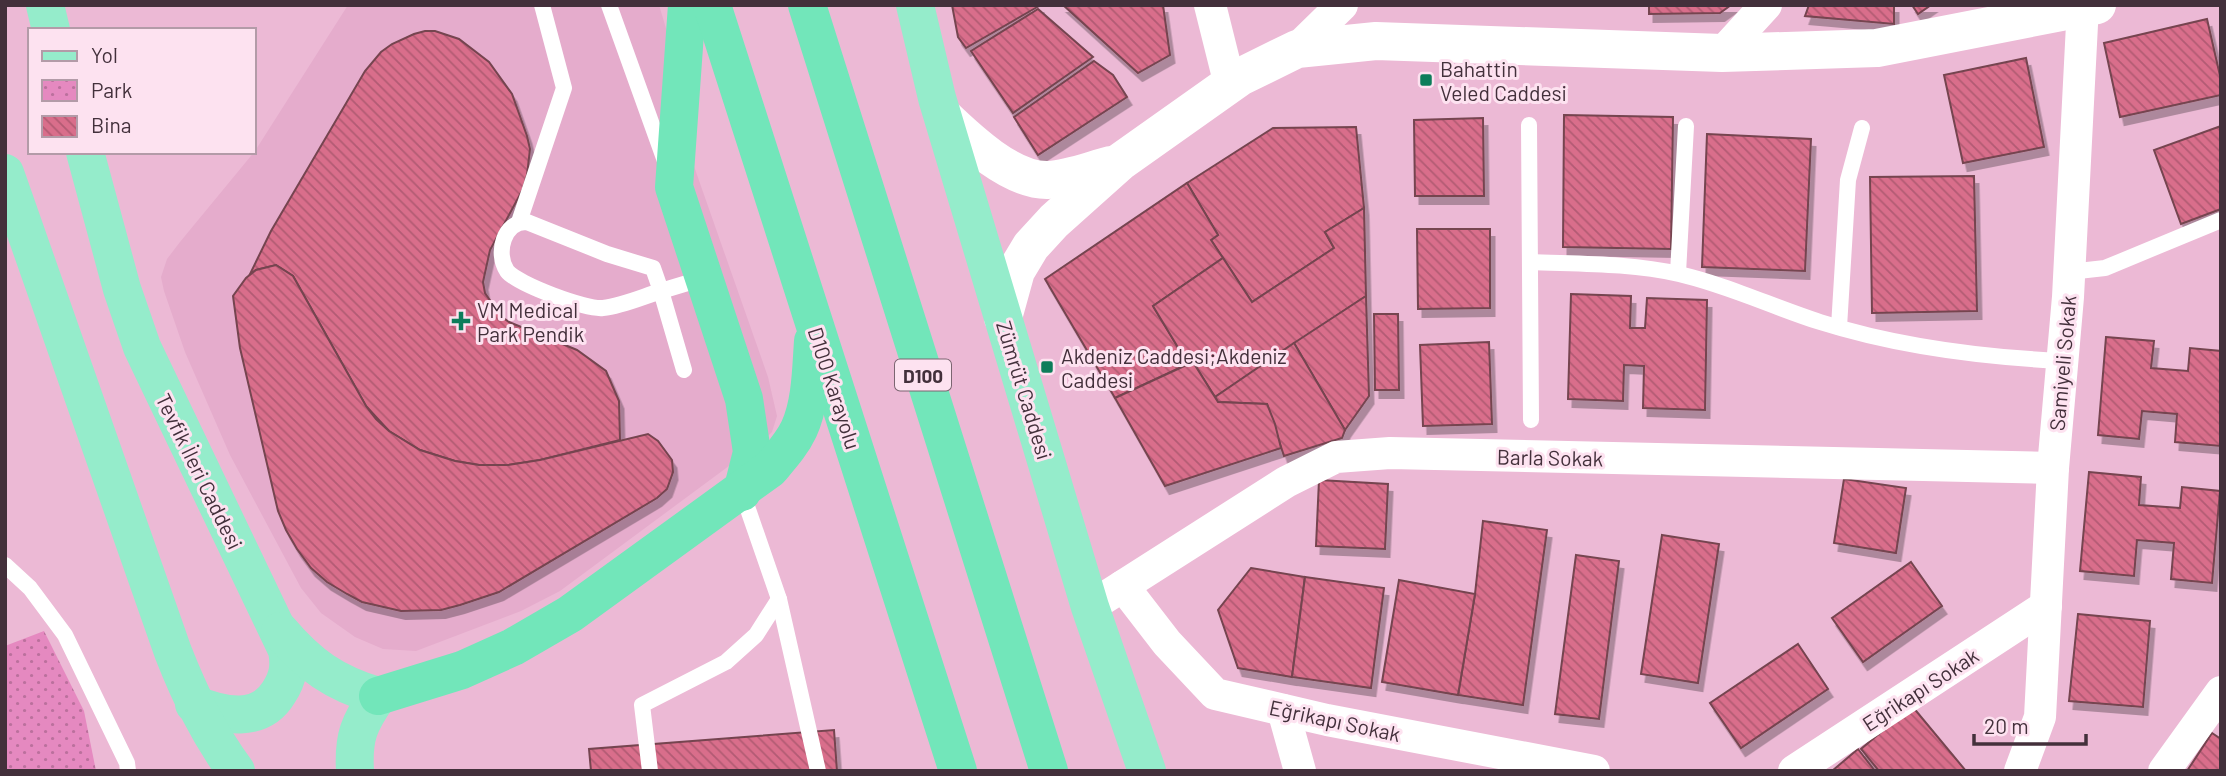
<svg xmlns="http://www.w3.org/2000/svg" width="2226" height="776" font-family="Barlow,sans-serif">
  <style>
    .built { fill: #e5accc }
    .park { fill: url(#park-dots) }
    .building { fill: url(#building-back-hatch); stroke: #754450; stroke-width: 2; filter: url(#shadow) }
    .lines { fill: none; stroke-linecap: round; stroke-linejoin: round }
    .service { stroke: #fff; stroke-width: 16 }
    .minor { stroke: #fff; stroke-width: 32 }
    .tertiary { stroke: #fff; stroke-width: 38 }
    .primary { stroke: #95eccb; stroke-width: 38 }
    .trunk { stroke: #72e6ba; stroke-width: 38 }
    .poi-dot { fill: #0d7d5a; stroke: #fde2f0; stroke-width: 2.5 }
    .labels { text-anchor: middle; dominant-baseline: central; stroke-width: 6; stroke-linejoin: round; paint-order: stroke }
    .shield { fill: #fde2f0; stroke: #7b6571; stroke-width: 2 }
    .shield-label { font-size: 19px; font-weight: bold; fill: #43303b }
    .poi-label { font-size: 21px; fill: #43303b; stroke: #fde2f0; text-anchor: start }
    .street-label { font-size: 21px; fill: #43303b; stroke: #fde2f0 }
  </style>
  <defs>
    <pattern id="park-dots" width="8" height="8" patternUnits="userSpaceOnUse" patternTransform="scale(1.75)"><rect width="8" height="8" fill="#e589c0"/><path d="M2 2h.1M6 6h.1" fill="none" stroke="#bb709d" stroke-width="1.8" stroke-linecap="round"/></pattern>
    <pattern id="building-back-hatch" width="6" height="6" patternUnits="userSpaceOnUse" patternTransform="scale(1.75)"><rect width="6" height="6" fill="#d96e8b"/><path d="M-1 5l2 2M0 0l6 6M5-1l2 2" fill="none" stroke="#b25b73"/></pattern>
    <filter id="shadow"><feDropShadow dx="4.5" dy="8" stdDeviation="0" flood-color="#0004"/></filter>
  </defs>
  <rect width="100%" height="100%" fill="#ecb9d5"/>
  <path class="built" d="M348 5H659L668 35 689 152 768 377 777 416 772 432 764 440 560 591 521 611 416 651 383 649 355 637 321 613 301 588 230 455 185 352 164 291 161 277 167 259 180 242 255 151Z"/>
  <path class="park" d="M44 631 84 711 96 771H5V646Z"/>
  <g class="building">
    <path d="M952 5H1039V6L966 48 958 37Z"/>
    <path d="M1063 5H1163L1170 55 1138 73Z"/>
    <path d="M1649 5H1731L1720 13 1649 14Z"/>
    <path d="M1809 5H1894V24L1805 16Z"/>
    <path d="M1912 5H1931L1918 14Z"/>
    <path d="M1038 9 1093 57 1013 113 971 51Z"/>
    <path d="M2207 19 2221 80V95L2120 117 2104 43Z"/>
    <path d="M425 31H435L459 39 489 62 512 94 527 136 530 149 527 175 523 189 490 250 483 282 485 293 501 316 509 322 577 350 606 371 619 401 620 440 540 460 508 465H479L455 461 420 450 389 431 366 406 293 276 276 265 256 270 250 274 271 231 365 71 381 52 392 44 414 34Z"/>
    <path d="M2026 58 2044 147 1963 163 1944 75Z"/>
    <path d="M1094 61 1113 75 1127 97 1038 155 1014 117Z"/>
    <path d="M1564 115 1673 117 1671 249 1563 247Z"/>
    <path d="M1483 118 1484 196H1415L1414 120Z"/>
    <path d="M2221 126V209L2181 224 2154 150Z"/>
    <path d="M1356 127 1364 208 1325 232 1334 248 1252 302 1211 240 1218 235 1187 183 1273 128Z"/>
    <path d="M1707 134 1811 139 1805 271 1702 267Z"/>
    <path d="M1974 176 1977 311 1872 313 1870 177Z"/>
    <path d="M1187 183 1218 235 1211 240 1223 258 1153 306 1188 364 1115 398 1045 279Z"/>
    <path d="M1364 208 1366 296 1215 397 1193 362 1188 364 1153 306 1223 258 1252 302 1334 248 1325 232Z"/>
    <path d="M1417 229H1490V308L1418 309Z"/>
    <path d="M276 265 293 276 366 406 376 419 389 431 420 450 455 461 479 465H508L540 460 648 434 658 441 672 460 673 472 667 489 657 498 499 592 460 605 441 610 401 611 362 602 347 594 327 582 311 568 297 549 286 530 278 511 240 348 233 296 246 278 256 270Z"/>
    <path d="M1571 294 1631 296 1630 328H1645L1647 298 1707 300 1705 410 1643 408 1644 366 1624 365 1623 401 1568 399Z"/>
    <path d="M1366 296 1369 396 1345 430 1294 343Z"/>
    <path d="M1374 314H1398L1399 390H1375Z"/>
    <path d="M2106 337 2154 341 2151 368 2188 371 2190 348 2221 351V446L2175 442 2177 414 2142 411 2139 439 2098 435Z"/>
    <path d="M1489 342 1492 424 1423 426 1420 345Z"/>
    <path d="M1294 343 1345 430 1342 438 1284 456 1267 404 1218 402 1215 397Z"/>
    <path d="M1193 362 1218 402 1267 404 1275 424 1281 448 1165 486 1115 398Z"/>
    <path d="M2089 472 2141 477 2139 505 2180 508 2182 487 2220 491 2212 583 2171 579 2174 543 2137 540 2134 576 2080 571Z"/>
    <path d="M1844 479 1906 488 1896 553 1834 543Z"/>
    <path d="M1319 480 1388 484 1385 549 1316 546Z"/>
    <path d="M1483 521 1547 530 1523 705 1458 695 1475 594Z"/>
    <path d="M1662 535 1719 544 1698 683 1641 674Z"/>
    <path d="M1576 555 1619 561 1599 719 1555 714Z"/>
    <path d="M1911 562 1942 606 1863 662 1832 618Z"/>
    <path d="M1251 568 1305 577 1292 677 1238 668 1218 610Z"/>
    <path d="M1305 577 1384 588 1371 688 1292 677Z"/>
    <path d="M1399 580 1475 594 1458 695 1382 682Z"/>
    <path d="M2078 614 2150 621 2143 707 2069 701Z"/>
    <path d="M1798 644 1828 689 1741 748 1710 703Z"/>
    <path d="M1912 706 1966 771H1879L1861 749Z"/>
    <path d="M834 730 837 771H591L589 749Z"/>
    <path d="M2212 733 2221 739V771H2187Z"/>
    <path d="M1858 749 1875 771H1832Z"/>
  </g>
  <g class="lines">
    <g class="service">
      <path d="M609 5 665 161"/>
      <path d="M1529 125 1531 420"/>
      <path d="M519 222 564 88 542 5"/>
      <path d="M1530 262C1579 264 1631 263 1679 274 1727 285 1773 307 1820 322 1899 347 1980 357 2062 361"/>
      <path d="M2069 272 2105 268 2221 220"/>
      <path d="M1678 273 1686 126"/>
      <path d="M1839 327 1848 180 1862 128"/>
      <path d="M684 370 661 291C642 297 622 306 603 308 587 310 517 284 507 271 495 253 504 221 527 222L607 254 653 268 661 291 704 278"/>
      <path d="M742 492 779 599 818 771"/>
      <path d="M5 565 30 588 65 635 127 763 128 771"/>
      <path d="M650 771 642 705 726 662 756 635 779 599"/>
    </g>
    <g class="minor">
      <path d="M1210 5 1230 85"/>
      <path d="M1297 49 1342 5"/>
      <path d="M1722 53 1766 5"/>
      <path d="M1123 586 1167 643 1215 694 1327 720 1594 771"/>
      <path d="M1090 607 1286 482 1336 457 1390 453 2053 468"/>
      <path d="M1283 710 1300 771"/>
      <path d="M1794 771 2046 606"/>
      <path d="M2020 771 2040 717 2053 468 2068 297 2083 5"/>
      <path d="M2164 771 2221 692"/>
    </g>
    <g class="tertiary">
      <path d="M943 116C968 140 1011 181 1048 180 1069 179 1091 170 1111 165"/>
      <path d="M1003 318 1016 271 1031 246 1054 221 1120 162 1240 77 1297 49 1376 41 1722 53 1877 48 2097 5"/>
    </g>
    <g class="primary">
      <path d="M45 5 51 30"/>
      <path d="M915 5 937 98 1090 607 1147 771"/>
      <path d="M85 152 122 289 142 347 287 650C290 667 288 678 279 692 260 724 223 716 194 704"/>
      <path d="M5 173 173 652C190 695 208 733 236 771"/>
      <path d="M280 631C309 665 334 683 378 696 359 723 353 737 355 771"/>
    </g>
    <g class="trunk">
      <path d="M687 5 674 187 744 399 752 452 742 492"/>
      <path d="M712 5 958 771"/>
      <path d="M807 5 1049 771"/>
      <path d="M378 696 462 670 513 647 570 614 770 469C781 456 792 444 799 429 811 403 811 369 813 341"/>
    </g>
  </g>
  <g class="poi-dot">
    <rect x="1419" y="73" width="14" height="14" rx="3.5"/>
    <path d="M457.5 310.5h7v7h7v7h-7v7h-7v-7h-7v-7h7z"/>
    <rect x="1040" y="360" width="14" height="14" rx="3.5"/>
  </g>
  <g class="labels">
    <rect class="shield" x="895" y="359.5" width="56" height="31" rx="5"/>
    <g class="shield-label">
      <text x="923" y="375">D100</text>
    </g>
    <g class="poi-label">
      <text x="1440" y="68">Bahattin<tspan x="1440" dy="24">Veled Caddesi</tspan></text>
      <text x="477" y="309">VM Medical<tspan x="477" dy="24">Park Pendik</tspan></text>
      <text x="1061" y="355">Akdeniz Caddesi;Akdeni̇z<tspan x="1061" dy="24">Caddesi̇</tspan></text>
    </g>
    <g class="street-label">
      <text transform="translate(2062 363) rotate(-85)">Samiyeli Sokak</text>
      <text transform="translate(835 388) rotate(72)">D100 Karayolu</text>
      <text transform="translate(1025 390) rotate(73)">Zümrüt Caddesi</text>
      <text transform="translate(1550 457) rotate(1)">Barla Sokak</text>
      <text transform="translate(200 471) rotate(64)">Tevfik İleri Caddesi</text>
      <text transform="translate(1920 689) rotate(-33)">Eğrikapı Sokak</text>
      <text transform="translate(1335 720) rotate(12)">Eğrikapı Sokak</text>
    </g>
  </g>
  <rect width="2226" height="776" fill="none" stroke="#43303b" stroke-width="14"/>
  <rect x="28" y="28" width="228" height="126" fill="#fde2f0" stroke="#b39ba8" stroke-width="2"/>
  <rect x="42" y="51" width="35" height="10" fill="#95eccb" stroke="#b39ba8" stroke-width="2"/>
  <text x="91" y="63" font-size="21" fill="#43303b">Yol</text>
  <rect x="42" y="80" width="35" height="21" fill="url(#park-dots)" stroke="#b39ba8" stroke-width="2"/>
  <text x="91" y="98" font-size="21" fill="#43303b">Park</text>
  <rect x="42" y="116" width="35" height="21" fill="url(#building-back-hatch)" stroke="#b39ba8" stroke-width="2"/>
  <text x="91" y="133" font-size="21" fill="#43303b">Bina</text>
  <path d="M1974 734v10h112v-10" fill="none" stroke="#43303b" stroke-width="3.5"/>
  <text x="1984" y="734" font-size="21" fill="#43303b" stroke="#fde2f0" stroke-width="5" paint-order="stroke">20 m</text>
</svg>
